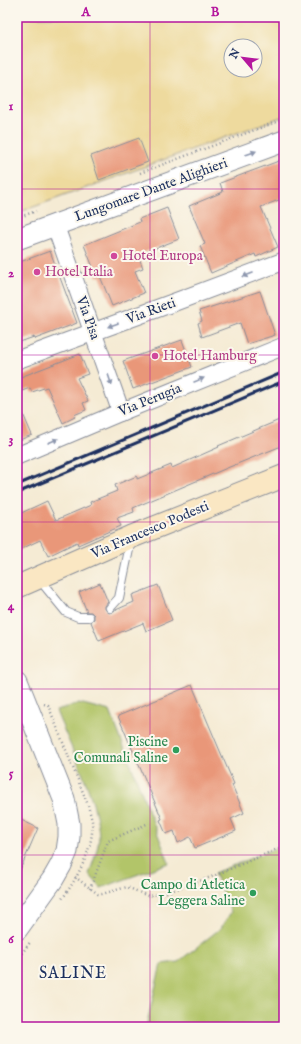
<svg xmlns="http://www.w3.org/2000/svg" width="301" height="1044" font-family="'IM FELL English',serif">
  <style>
    .green { fill: #b2c569; stroke: #667a64 }
    .sand { fill: #eeda9e; stroke: #84847e; fill-rule: evenodd }
    .building { fill: #e99779 }
    .lines { fill: none; stroke-linecap: round; stroke-linejoin: round }
    .service-casing { stroke: #888d99; stroke-width: 10 }
    .minor-casing { stroke: #888d99; stroke-width: 19 }
    .tertiary-casing { stroke: #888d99; stroke-width: 23 }
    .secondary-casing { stroke: #888d99; stroke-width: 24 }
    .path { stroke: #888d99; stroke-width: 2.5; stroke-dasharray: 1 3; stroke-linecap: butt }
    .service { stroke: #fff; stroke-width: 8 }
    .minor { stroke: #fff; stroke-width: 17 }
    .tertiary { stroke: #fff; stroke-width: 21 }
    .secondary { stroke: #fae7c3; stroke-width: 22 }
    .rail { stroke: #1b2f5e; stroke-width: 3 }
    .oneway { fill: #8d97ae }
    .grid { fill: none; stroke: #b5179e; stroke-width: 1; stroke-opacity: 0.55 }
    .hotel-dot { fill: #d1479c; stroke: #fbf7ec; stroke-width: 1.5 }
    .leisure-dot { fill: #2e9e5b; stroke: #fbf7ec; stroke-width: 1.5 }
    .labels { text-anchor: middle; dominant-baseline: central; stroke-width: 4; stroke-linejoin: round; paint-order: stroke }
    .street-label { font-size: 14px; fill: #1b2f5e; stroke: #fbf7ec }
    .hotel-label { font-size: 14px; fill: #b23c85; stroke: #fbf7ec; text-anchor: start }
    .leisure-label { font-size: 14px; fill: #27864d; stroke: #fbf7ec; text-anchor: end }
    .quarter-label { font-size: 16px; letter-spacing: 1px; fill: #1b2f5e; stroke: #fbf7ec }
    .neatline { fill: none; stroke: #b5179e; stroke-width: 1.5 }
    .grid-label { font-size: 13px; text-anchor: middle; font-weight: bold; fill: #b5179e }
  </style>
  <rect width="100%" height="100%" fill="#fbf7ec"/>
  <filter id="ink" filterUnits="userSpaceOnUse"><feTurbulence type="fractalNoise" baseFrequency=".025" numOctaves="2"/><feDisplacementMap in="SourceGraphic" scale="8" xChannelSelector="R" yChannelSelector="G"/><feConvolveMatrix kernelMatrix="1 2 1 2 8 2 1 2 1" color-interpolation-filters="sRGB"/></filter>
  <filter id="wash" filterUnits="userSpaceOnUse"><feTurbulence type="fractalNoise" baseFrequency=".012" numOctaves="4" result="noise"/><feDisplacementMap in="SourceGraphic" scale="16" xChannelSelector="R" yChannelSelector="G"/><feGaussianBlur stdDeviation="0.9" result="paint"/><feColorMatrix in="noise" values="0 0 0 0 0 0 0 0 0 0 0 0 0 0 0 0 0 1.4 0 .05"/><feComposite in="paint" operator="in"/></filter>
  <g filter="url(#wash)">
    <rect width="100%" height="100%" fill="#f5ebd4"/>
    <g class="green">
      <path d="M79 703 110 711 169 863 101 888 89 874C92 865 96 855 98 845 105 814 68 742 56 711Z"/>
      <path d="M284 845V1027H146L161 964 178 962 221 928 231 912 214 873Z"/>
    </g>
    <path class="sand" d="M17 17H284V116L17 213ZM231 46H255V70H231Z"/>
    <g id="blocks">
      <g class="building">
        <path d="M139 138 148 162 99 180 91 156Z"/>
        <path d="M284 159V198L261 207 278 247 256 257 255 254 211 273 200 246 205 244 189 206 223 192 220 183Z"/>
        <path d="M167 208 179 239 138 255 143 268 135 271 144 293 112 306 100 276 97 277 84 245 140 222 139 219Z"/>
        <path d="M50 251 77 323 35 339 34 337 17 343V263Z"/>
        <path d="M260 291 275 335 247 344 240 323 202 337 198 323 202 321 199 311Z"/>
        <path d="M182 340 192 367 133 389 123 361Z"/>
        <path d="M80 354 88 374 77 378 88 401 83 403 86 410 74 415 75 417 63 423 47 387 32 392 30 388 22 391 18 378Z"/>
        <path d="M17 400 32 435 17 441Z"/>
        <path d="M284 418V445L227 468 133 508 134 512 117 518 121 526 78 545 77 542 48 556 40 540 17 551V515L47 501 56 520 91 505 90 502 117 491 115 485 137 476V479L171 465 172 468 219 447 218 446Z"/>
        <path d="M100 583 108 602 105 606V609L109 613 134 602 132 595 158 585 172 620 146 631 143 623 99 641 91 622 94 619V615L91 612H87L79 592Z"/>
        <path d="M192 685 234 784 232 785 244 813 231 819 236 831 195 848 190 837 178 843 174 831 166 834 160 820 162 819 118 716Z"/>
        <path d="M17 818 38 828 17 877Z"/>
      </g>
    </g>
  </g>
  <g filter="url(#ink)">
    <use href="#blocks" fill-opacity="0" stroke="#888d99" stroke-width="1"/>
    <g class="lines">
      <g class="service-casing">
        <g id="service">
          <path d="M39 579 66 612 78 617H89"/>
          <path d="M110 608 119 598 131 540"/>
        </g>
      </g>
      <g class="minor-casing">
        <g id="minor">
          <path d="M55 225 121 412"/>
          <path d="M17 360 175 302 284 261"/>
          <path d="M17 456 121 412 284 346"/>
        </g>
      </g>
      <g class="tertiary-casing">
        <g id="tertiary">
          <path d="M17 239 284 141"/>
          <path d="M17 681 64 799 69 824V837L67 851 61 865 53 879 17 929"/>
        </g>
      </g>
      <g class="secondary-casing">
        <path id="secondary" d="M17 587 131 537 284 476"/>
      </g>
      <g class="path">
        <path d="M140 173 284 119"/>
        <path d="M17 218 36 211"/>
        <path d="M44 704 48 705 88 805C89 810 91 816 92 821 95 846 77 879 62 899"/>
        <path d="M75 877 98 894H102L127 887 148 896 168 892 211 877 282 847 284 844"/>
        <path d="M90 889 108 841 149 823"/>
        <path d="M17 960 31 941"/>
      </g>
      <use href="#service" class="service"/>
      <use href="#minor" class="minor"/>
      <use href="#tertiary" class="tertiary"/>
      <use href="#secondary" class="secondary"/>
      <g class="rail">
        <path d="M17 485 284 372"/>
        <path d="M17 493 284 381"/>
      </g>
    </g>
    <defs><path id="oneway-solid" d="M-6-.8H1V-3.2L6.5 0L1 3.2V.8H-6Z"/></defs>
    <g class="oneway">
      <use href="#oneway-solid" transform="translate(251 153) rotate(-20)"/>
      <use href="#oneway-solid" transform="translate(248 275) rotate(159)"/>
      <use href="#oneway-solid" transform="translate(113 325) rotate(160)"/>
      <use href="#oneway-solid" transform="translate(110 380) rotate(71)"/>
      <use href="#oneway-solid" transform="translate(199 380) rotate(-22)"/>
      <use href="#oneway-solid" transform="translate(53 441) rotate(-23)"/>
    </g>
  </g>
  <path class="grid" d="M150 17V1027M17 189H284M17 355H284M17 522H284M17 689H284M17 855H284"/>
  <g class="hotel-dot">
    <circle cx="114" cy="256" r="4"/>
    <circle cx="37" cy="272" r="4"/>
    <circle cx="155" cy="356" r="4"/>
  </g>
  <g class="leisure-dot">
    <circle cx="176" cy="750" r="4"/>
    <circle cx="253" cy="893" r="4"/>
  </g>
  <g class="labels">
    <g class="street-label">
      <text transform="translate(151 190) rotate(-20)">Lungomare Dante Alighieri</text>
      <text transform="translate(151 311) rotate(-20)">Via Rieti</text>
      <text transform="translate(88 318) rotate(70)">Via Pisa</text>
      <text transform="translate(150 400) rotate(-22)">Via Perugia</text>
      <text transform="translate(150 530) rotate(-23)">Via Francesco Podesti</text>
    </g>
    <g class="hotel-label">
      <text x="122" y="256">Hotel Europa</text>
      <text x="45" y="272">Hotel Italia</text>
      <text x="163" y="356">Hotel Hamburg</text>
    </g>
    <g class="leisure-label">
      <text x="168" y="742">Piscine<tspan x="168" dy="16">Comunali Saline</tspan></text>
      <text x="245" y="885">Campo di Atletica<tspan x="245" dy="16">Leggera Saline</tspan></text>
    </g>
    <g class="quarter-label">
      <text x="73" y="974">SALINE</text>
    </g>
  </g>
  <rect width="301" height="1044" fill="none" stroke="#fbf7ec" stroke-width="44"/>
  <g transform="translate(243 58) rotate(298)"><circle r="19" fill="#fbf7ec" stroke="#a1a7b3"/>
  <path d="M0-3L7 15L0 10L-7 15Z" fill="#b5179e"/>
  <text y="-6" font-size="11" font-weight="bold" text-anchor="middle" fill="#1b2f5e">N</text>
  </g>
  <rect x="22" y="22" width="257" height="1000" class="neatline"/>
  <g class="grid-label">
    <text x="86" y="16">A</text>
    <text x="215" y="16">B</text>
    <text x="11" y="110">1</text>
    <text x="11" y="277">2</text>
    <text x="11" y="443">3</text>
    <text x="11" y="610">4</text>
    <text x="11" y="777">5</text>
    <text x="11" y="943">6</text>
  </g>
</svg>
